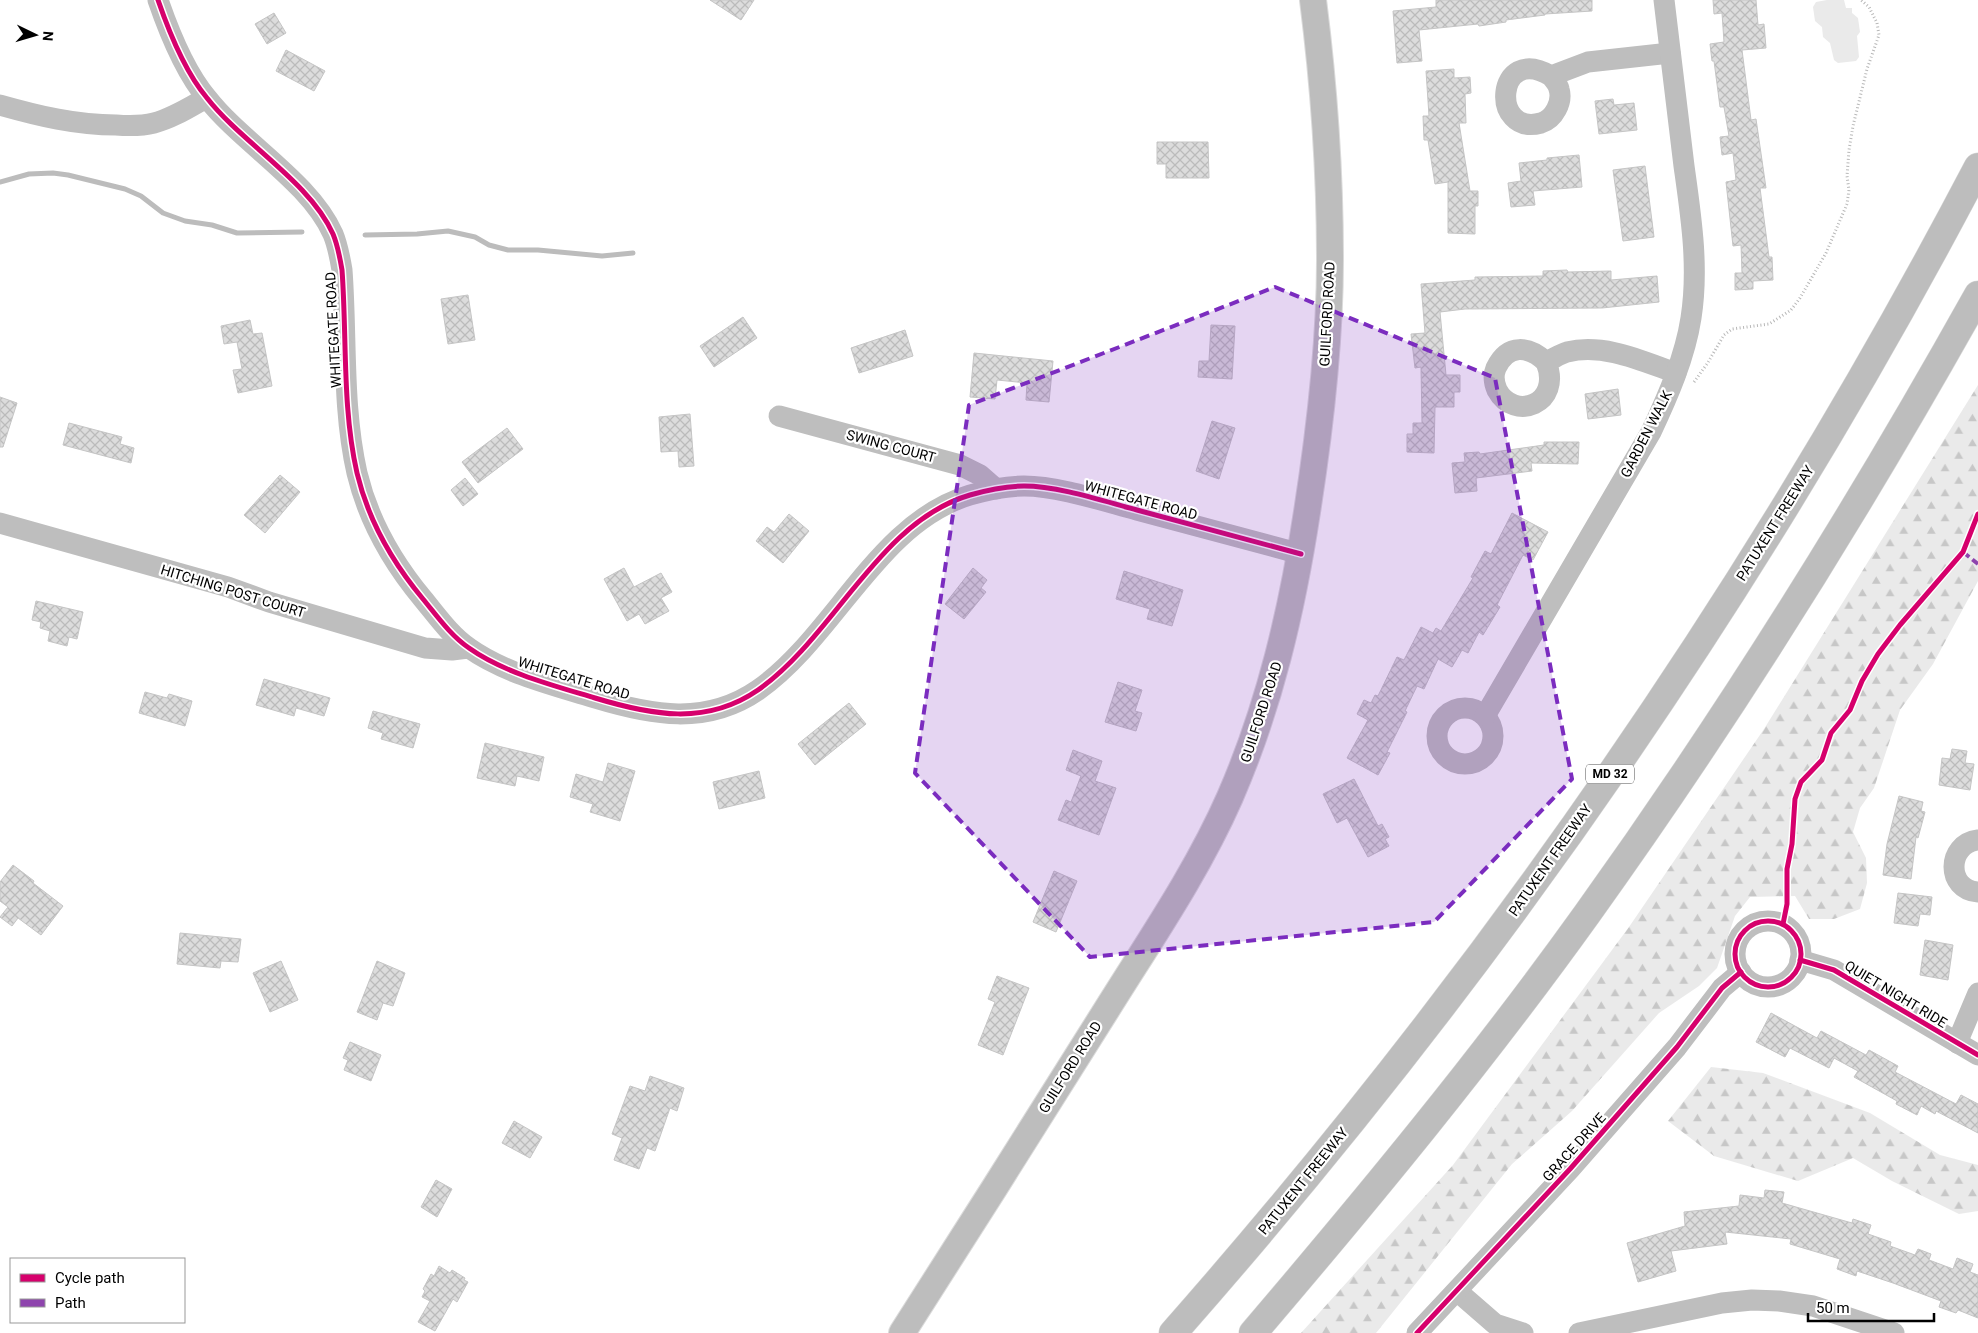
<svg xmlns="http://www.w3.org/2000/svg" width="1978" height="1333" font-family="Roboto,sans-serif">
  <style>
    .forest { fill: url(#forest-firs) }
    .green { fill: #eaeaea }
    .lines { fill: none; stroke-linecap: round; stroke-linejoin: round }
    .stream { stroke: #bcbcbc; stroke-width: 5 }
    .building { fill: url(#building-cross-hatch); stroke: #c5c5c5 }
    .major-casing { stroke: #dbdbdb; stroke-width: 28 }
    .highway-casing { stroke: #dbdbdb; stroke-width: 29 }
    .path { stroke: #b8b8b8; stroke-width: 3; stroke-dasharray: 1 2.5; stroke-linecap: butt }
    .minor { stroke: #bebebe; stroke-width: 21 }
    .major { stroke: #bdbdbd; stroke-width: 26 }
    .highway { stroke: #bdbdbd; stroke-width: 28 }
    .quiet { stroke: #8e44ad; stroke-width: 4; stroke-dasharray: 8 4; stroke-linecap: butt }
    .cycleway-casing { stroke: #fff; stroke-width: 8 }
    .cycleway { stroke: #d6006c; stroke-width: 5 }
    .marked { fill: #7b2cbf; fill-opacity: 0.2; stroke: #7b2cbf; stroke-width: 4; stroke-dasharray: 10 6; stroke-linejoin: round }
    .labels { text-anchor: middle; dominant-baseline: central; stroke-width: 4.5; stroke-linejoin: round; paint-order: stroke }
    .shield { fill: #fff; stroke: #4c4c4c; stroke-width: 1 }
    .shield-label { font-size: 12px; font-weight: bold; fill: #000 }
    .street-label { font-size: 14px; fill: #000; stroke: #fff }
  </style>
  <defs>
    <pattern id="forest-firs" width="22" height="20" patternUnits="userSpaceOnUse" patternTransform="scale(1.25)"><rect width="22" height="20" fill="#eaeaea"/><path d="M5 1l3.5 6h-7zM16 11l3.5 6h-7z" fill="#c7c7c7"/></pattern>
    <pattern id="building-cross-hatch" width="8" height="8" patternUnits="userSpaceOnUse" patternTransform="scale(1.25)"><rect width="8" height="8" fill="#dcdcdc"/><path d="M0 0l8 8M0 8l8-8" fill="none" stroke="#bbb"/></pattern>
  </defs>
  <rect width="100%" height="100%" fill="#fff"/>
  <g class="forest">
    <path d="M1978 385V581L1933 664 1900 710 1874 788 1860 808 1853 832 1866 858 1867 883 1860 909 1834 919H1809L1795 896 1750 897 1735 916 1717 968 1699 986 1659 1013 1572 1111 1512 1164 1376 1333H1301L1453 1165 1629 927 1764 729Z"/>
    <path d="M1711 1067 1763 1073 1870 1113 1940 1155 1978 1165V1211L1959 1214 1892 1181 1853 1158 1798 1181 1714 1156 1668 1121Z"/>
  </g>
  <path class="green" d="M1827 0H1844L1846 8H1852V13L1858 18 1860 32 1857 36 1859 57 1856 61 1838 63 1834 60 1830 43 1823 37 1822 27 1815 21 1813 7 1816 2Z"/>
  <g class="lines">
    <g class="stream">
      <path d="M0 182 29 174 53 173 68 175 125 189 141 196 163 213 185 221 212 225 237 233 302 232"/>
      <path d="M365 235 417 234 448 231 475 237 489 245 508 250H538L602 256 633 253"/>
    </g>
  </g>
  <g class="building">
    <path d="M710 0H754L741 20Z"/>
    <path d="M1436 0H1592V11L1545 14V15L1506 20V22L1479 26 1478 24 1419 30 1422 61 1397 63 1393 11 1436 7Z"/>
    <path d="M1713 0H1756L1758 25 1764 24 1766 48 1742 50 1751 120 1756 119 1766 188H1760L1769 257H1772L1773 280 1753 281V289L1735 290V273H1742L1741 245 1733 246 1726 182 1736 180 1733 153 1722 155 1720 137 1729 136 1724 107H1720L1714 61H1712L1710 44 1724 42 1722 13 1714 14Z"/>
    <path d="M274 13 286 33 267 44 255 24Z"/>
    <path d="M286 50 325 71 314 91 276 71Z"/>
    <path d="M1454 69V78L1470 77 1471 93 1465 94 1466 123H1459L1470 191H1478V206H1475V234L1448 233V182L1435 184 1428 140H1424L1423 116H1429L1426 71Z"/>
    <path d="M1613 99 1614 105 1634 103 1637 130 1599 134 1595 101Z"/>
    <path d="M1157 142H1208L1209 178H1166V164H1157Z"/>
    <path d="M1579 155 1582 187 1533 191 1535 205 1511 207 1508 183 1521 181 1519 163 1547 160V158Z"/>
    <path d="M1645 166 1654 237 1623 241 1613 170Z"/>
    <path d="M1567 270 1568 272 1611 271V280L1657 276 1659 302 1602 308 1465 309 1440 312 1446 375H1460V392H1454V407H1435L1434 453 1407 452V434H1413V423H1422L1421 367 1415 368 1411 334 1425 333 1421 284 1475 280V277L1543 276V271Z"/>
    <path d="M468 295 475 340 448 344 441 299Z"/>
    <path d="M743 317 757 338 714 367 700 346Z"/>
    <path d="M250 320 253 334 262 333 272 386 238 393 233 370 242 369 237 342 224 344 221 326Z"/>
    <path d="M1211 325 1235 326 1232 379 1198 377 1199 361H1209Z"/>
    <path d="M905 330 913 356 859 373 851 348Z"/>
    <path d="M974 353 1053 361 1049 402 1026 400 1027 383 997 380 995 399 970 397Z"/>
    <path d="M1618 389 1621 415 1588 419 1585 394Z"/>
    <path d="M0 397 17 403 3 447H0Z"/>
    <path d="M690 414 694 466 679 467 678 451 661 452 659 417Z"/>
    <path d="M1212 421 1235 428 1219 479 1196 471Z"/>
    <path d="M69 423 122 437 120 444 134 448 131 463 63 445Z"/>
    <path d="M507 428 523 449 478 483 462 462Z"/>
    <path d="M1544 442H1579L1578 464 1531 463 1532 471 1476 478 1477 491 1455 493 1452 463 1465 462 1464 453 1479 452 1480 454 1544 445Z"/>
    <path d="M280 475 300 492 265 533 244 515Z"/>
    <path d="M465 478 478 494 463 506 451 490Z"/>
    <path d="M1512 513 1548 532 1533 560 1523 555 1497 605 1500 607 1483 635 1479 632 1468 653 1462 650 1452 667 1438 659 1424 689 1417 686 1405 711 1407 712 1387 752 1390 753 1378 775 1347 758 1368 720 1357 714 1364 700 1371 703 1375 695 1378 696 1397 657 1404 660 1421 627 1433 633 1436 628 1441 631 1473 578 1471 577 1485 551 1491 554Z"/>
    <path d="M789 514 809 531 783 563 756 541 767 527 774 532Z"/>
    <path d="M624 568 634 587 661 573 672 592 661 598 669 611 645 624 639 614 627 621 604 579Z"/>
    <path d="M973 568 987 580 981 588 986 592 964 619 945 604Z"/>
    <path d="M1124 571 1183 590 1172 626 1147 619 1150 609 1116 599Z"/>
    <path d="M36 601 83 612 77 639 69 637 67 646 48 641 50 631 40 628 41 622 32 620Z"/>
    <path d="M264 679 330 698 324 716 296 708 294 716 256 705Z"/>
    <path d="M1118 682 1142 690 1135 711 1142 713 1136 731 1105 722Z"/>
    <path d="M145 692 167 698 169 694 192 701 185 726 139 713Z"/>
    <path d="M849 703 866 724 815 765 798 744Z"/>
    <path d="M373 711 420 724 413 748 381 739 383 733 368 728Z"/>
    <path d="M485 743 544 757 539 781 517 776 515 786 477 778Z"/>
    <path d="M1952 749 1967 751 1965 763 1974 764 1970 790 1939 785 1942 758 1950 759Z"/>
    <path d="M1073 750 1102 761 1095 781 1116 788 1099 835 1058 820 1066 800 1071 802 1081 776 1066 770Z"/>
    <path d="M608 763 635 771 620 821 590 812 593 804 570 797 576 774 603 782Z"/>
    <path d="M759 771 765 798 719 809 713 782Z"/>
    <path d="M1354 779 1378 826 1382 824 1389 837 1385 839 1389 846 1368 857 1347 818 1337 823 1323 794Z"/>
    <path d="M1899 796 1923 802 1921 811 1925 812 1918 838 1916 837 1911 879 1883 875 1887 844Z"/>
    <path d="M13 865 34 881 33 883 63 906 41 935 18 918 12 926 0 917 8 907 0 901V882Z"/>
    <path d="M1054 871 1077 881 1056 932 1033 922Z"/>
    <path d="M1898 893 1932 897 1930 915 1920 914 1918 926 1894 923Z"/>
    <path d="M180 933 241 939 238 962 221 961 220 968 177 964Z"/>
    <path d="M1925 940 1953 945 1948 980 1920 975Z"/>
    <path d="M281 961 298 1000 270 1012 253 973Z"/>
    <path d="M377 961 405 973 393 1006 383 1003 377 1020 357 1012Z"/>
    <path d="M997 976 1029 988 1003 1055 978 1045 995 1002 988 999Z"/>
    <path d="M1771 1013 1817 1038 1821 1031 1866 1055 1869 1050 1898 1066 1895 1072 1956 1104 1961 1095 1978 1104V1133L1936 1111 1935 1114 1921 1106 1917 1115 1896 1104 1897 1101 1854 1077 1858 1071 1834 1058 1829 1068 1790 1048 1785 1057 1756 1042Z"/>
    <path d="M350 1042 381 1055 371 1081 344 1070 348 1060 343 1058Z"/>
    <path d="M650 1076 684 1088 677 1111 670 1108 655 1151 647 1148 639 1169 614 1160 622 1138 612 1134 630 1086 645 1091Z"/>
    <path d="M514 1121 542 1137 530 1158 502 1143Z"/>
    <path d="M436 1180 452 1189 437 1217 421 1207Z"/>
    <path d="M1765 1190 1784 1192 1782 1203 1852 1223 1853 1219 1871 1225 1868 1234 1891 1242 1890 1246 1915 1255 1918 1249 1931 1254 1929 1260 1953 1269 1957 1258 1973 1264 1970 1272 1978 1275V1318L1958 1310 1956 1313 1939 1307 1941 1301 1893 1283 1857 1271 1856 1276 1837 1269 1840 1259 1790 1244 1791 1239 1725 1232 1727 1244 1671 1251 1676 1271 1638 1282 1627 1243 1685 1226 1684 1212 1739 1206 1740 1195 1764 1198Z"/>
    <path d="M439 1266 450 1273 452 1270 465 1278 464 1280 468 1282 457 1302 453 1299 435 1331 418 1322 430 1301 422 1297 425 1291 423 1289 431 1274 434 1276Z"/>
  </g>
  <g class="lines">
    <g class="major-casing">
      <path id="major" d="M902 1333C971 1225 1039 1118 1107 1009 1150 940 1197 872 1230 797 1270 705 1292 610 1307 512 1320 429 1330 344 1330 260 1330 173 1324 86 1313 0"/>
    </g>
    <g class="highway-casing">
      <g id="highway">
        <path d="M1173 1333C1486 978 1758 587 1978 167"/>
        <path d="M1253 1333C1369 1197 1483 1059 1587 914 1729 716 1859 508 1978 295"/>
      </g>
    </g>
    <path class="path" d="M1694 382 1707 364 1724 335 1732 329 1769 324 1791 310 1800 298 1826 253 1847 204 1849 190 1847 176 1849 150 1853 126 1867 69 1879 35 1877 23 1869 7 1861 0"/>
    <g class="minor">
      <path d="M158 0C169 32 185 72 207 98 242 143 310 182 333 234 338 246 340 258 342 270 347 338 342 407 357 473 368 519 393 563 423 599 437 616 451 636 469 648 504 673 555 686 595 698 651 715 706 726 758 690 835 636 878 522 970 495 987 490 1006 486 1024 486 1058 486 1103 501 1137 510 1191 525 1246 539 1301 554"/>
      <path d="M1551 76C1495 43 1490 137 1541 123 1554 119 1563 102 1559 89 1558 84 1554 80 1551 76L1588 62 1670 53"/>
      <path d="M0 105C39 116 76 125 116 125 129 126 142 126 154 123 173 118 190 107 206 98"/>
      <path d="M1546 362C1563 404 1514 422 1497 390 1494 383 1493 375 1496 368 1508 343 1529 346 1546 362 1553 359 1560 354 1567 352 1604 343 1642 361 1676 373"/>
      <path d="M779 416 960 465 980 475 996 489"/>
      <path d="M0 523 228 587 269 602 425 648 452 650 468 648"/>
      <circle cx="1465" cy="736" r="28"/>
      <path d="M1485 716 1651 432C1668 396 1685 357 1691 318 1699 267 1691 216 1684 166 1677 111 1671 55 1664 0"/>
      <path d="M1978 840C1946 844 1946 890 1978 892"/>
      <circle cx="1768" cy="954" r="33"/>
      <path d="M1800 960 1834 970 1978 1055"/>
      <path d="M1957 1043 1978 993"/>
      <path d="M1457 1291 1495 1324 1523 1333"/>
      <path d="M1417 1333 1570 1169 1677 1047 1722 988 1741 972"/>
      <path d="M1579 1333 1722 1303 1752 1300 1779 1301 1813 1306 1894 1333"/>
    </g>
    <use href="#major" class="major"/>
    <use href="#highway" class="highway"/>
    <path class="quiet" d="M1963 552 1978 564"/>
    <g class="cycleway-casing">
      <g id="cycleway">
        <path d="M158 0C169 32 185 72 207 98 242 143 310 182 333 234 338 246 340 258 342 270 347 338 342 407 357 473 368 519 393 563 423 599 437 616 451 636 469 648 504 673 555 686 595 698 651 715 706 726 758 690 835 636 878 522 970 495 987 490 1006 486 1024 486 1058 486 1103 501 1137 510 1191 525 1246 539 1301 554"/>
        <circle cx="1768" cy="954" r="33"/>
        <path d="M1783 924 1787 904V869L1792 844 1795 799 1801 782 1822 760 1831 733 1850 710 1862 681 1878 654 1900 625 1963 552 1978 514"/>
        <path d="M1800 960 1834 970 1978 1055"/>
        <path d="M1417 1333 1570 1169 1677 1047 1722 988 1741 972"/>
      </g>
    </g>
    <use href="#cycleway" class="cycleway"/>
  </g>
  <path class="marked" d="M1275 287 1495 378 1572 779 1434 922 1090 957 915 773 969 405Z"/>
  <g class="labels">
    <rect class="shield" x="1586" y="764.5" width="48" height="19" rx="4"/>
    <g class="shield-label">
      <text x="1610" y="774">MD 32</text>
    </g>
    <g class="street-label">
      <text transform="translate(1327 314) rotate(-87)">GUILFORD ROAD</text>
      <text transform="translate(333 330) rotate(-93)">WHITEGATE ROAD</text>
      <text transform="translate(1646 434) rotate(-63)">GARDEN WALK</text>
      <text transform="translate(891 446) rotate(15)">SWING COURT</text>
      <text transform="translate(1141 500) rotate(15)">WHITEGATE ROAD</text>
      <text transform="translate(1775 523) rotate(-58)">PATUXENT FREEWAY</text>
      <text transform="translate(233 591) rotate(17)">HITCHING POST COURT</text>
      <text transform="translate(574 678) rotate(17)">WHITEGATE ROAD</text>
      <text transform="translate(1261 712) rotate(-72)">GUILFORD ROAD</text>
      <text transform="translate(1550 860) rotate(-55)">PATUXENT FREEWAY</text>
      <text transform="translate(1896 994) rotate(31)">QUIET NIGHT RIDE</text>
      <text transform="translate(1070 1067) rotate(-58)">GUILFORD ROAD</text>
      <text transform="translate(1574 1147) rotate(-48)">GRACE DRIVE</text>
      <text transform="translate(1303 1181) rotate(-51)">PATUXENT FREEWAY</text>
    </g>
  </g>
  <rect x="10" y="1258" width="175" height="65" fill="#ffffff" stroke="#999999"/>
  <rect x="20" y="1274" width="25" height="8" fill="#d6006c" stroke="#999999"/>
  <text x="55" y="1283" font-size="15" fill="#000000">Cycle path</text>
  <rect x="20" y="1299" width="25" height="8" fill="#8e44ad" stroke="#999999"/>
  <text x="55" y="1308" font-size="15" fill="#000000">Path</text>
  <g transform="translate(35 35) rotate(95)" stroke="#ffffff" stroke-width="4" paint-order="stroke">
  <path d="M0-4L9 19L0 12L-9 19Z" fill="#000000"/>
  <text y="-8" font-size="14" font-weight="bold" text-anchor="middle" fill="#000000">N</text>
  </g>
  <path d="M1808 1313v8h126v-8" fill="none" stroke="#000000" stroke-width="2.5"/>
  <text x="1816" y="1313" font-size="15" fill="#000000" stroke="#ffffff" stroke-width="4" paint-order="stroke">50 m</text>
</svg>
